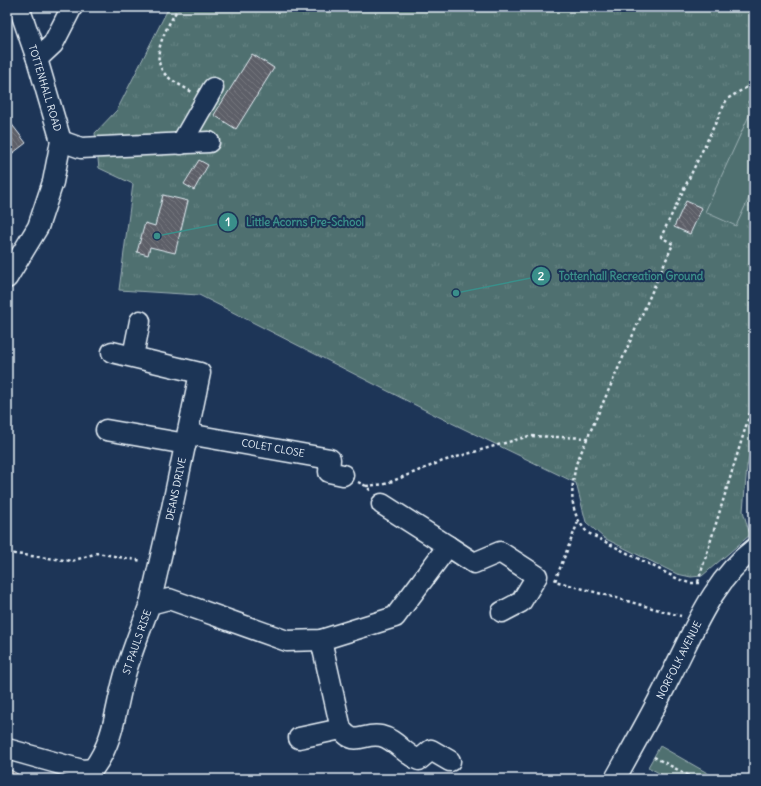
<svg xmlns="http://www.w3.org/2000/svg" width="761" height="786" font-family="Delius,sans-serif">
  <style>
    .park { fill: url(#park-tufts); stroke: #9cb0b4 }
    .garden { fill: #4f7070; stroke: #9cb0b4 }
    .building { fill: url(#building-back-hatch); stroke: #e8f1f8 }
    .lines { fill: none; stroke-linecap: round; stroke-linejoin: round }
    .minor-casing { stroke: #e8f1f8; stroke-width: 23 }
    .path { stroke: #e8f1f8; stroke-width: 2.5; stroke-dasharray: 3 3; stroke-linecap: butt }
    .minor { stroke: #1d3557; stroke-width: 20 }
    .labels { text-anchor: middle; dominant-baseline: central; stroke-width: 4; stroke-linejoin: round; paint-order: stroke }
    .street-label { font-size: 10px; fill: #e8f1f8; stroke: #1d3557 }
    .leader { fill: none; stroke: #3a8f8a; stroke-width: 1.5 }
    .callout-dot { fill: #3a8f8a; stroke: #1d3557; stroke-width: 1.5 }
    .mark-label { font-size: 12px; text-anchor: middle; font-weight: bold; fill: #fff }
    .callout-label { font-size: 11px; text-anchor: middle; font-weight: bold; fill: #3a8f8a; stroke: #1d3557; stroke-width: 4; stroke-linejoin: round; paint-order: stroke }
  </style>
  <defs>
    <pattern id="park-tufts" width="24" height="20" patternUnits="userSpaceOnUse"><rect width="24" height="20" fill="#4f7070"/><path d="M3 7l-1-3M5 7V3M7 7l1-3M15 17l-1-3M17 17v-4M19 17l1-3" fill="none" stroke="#688585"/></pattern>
    <pattern id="building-back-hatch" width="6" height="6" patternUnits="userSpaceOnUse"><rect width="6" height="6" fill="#5d5f67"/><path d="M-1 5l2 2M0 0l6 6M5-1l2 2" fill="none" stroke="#74767e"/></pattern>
  </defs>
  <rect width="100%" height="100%" fill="#1d3557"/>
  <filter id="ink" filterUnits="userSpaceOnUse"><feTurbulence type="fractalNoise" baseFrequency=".025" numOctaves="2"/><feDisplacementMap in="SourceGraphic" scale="8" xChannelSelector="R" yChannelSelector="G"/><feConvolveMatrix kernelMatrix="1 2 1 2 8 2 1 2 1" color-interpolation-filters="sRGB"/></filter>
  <g filter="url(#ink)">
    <path class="park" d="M169 7H754V436L747 467 743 511 750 535 702 576 691 577 677 574 604 538 586 522 576 483 433 414 199 295 119 290 133 184 99 168 95 133 117 110Z"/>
    <g class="garden">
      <path d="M752 109 754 110V187L736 226 705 212Z"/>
      <path d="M660 746 718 779H670L648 767Z"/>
    </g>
    <g class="building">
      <path d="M252 54 274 68 236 129 214 115Z"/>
      <path d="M7 118 26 143 9 156 7 154Z"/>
      <path d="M199 160 208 165 194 190 184 184Z"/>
      <path d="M163 195 188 201 175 253 150 247 148 255 137 252 145 223 155 226Z"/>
      <path d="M686 201 702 208 690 234 674 227Z"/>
      <path d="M9 769 26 779H7Z"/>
    </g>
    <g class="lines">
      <g class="minor-casing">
        <g id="minor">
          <path d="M37 59 53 44 72 7"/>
          <path d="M61 141 81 148 209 142"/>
          <path d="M181 144 213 88"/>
          <path d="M7 278 38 227 53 182 61 141 37 59 19 7"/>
          <path d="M112 352 200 373 172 508 150 604"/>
          <path d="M133 356 140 321"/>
          <path d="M106 430 186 444"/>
          <path d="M188 434 330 459 329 472 343 475"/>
          <path d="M382 504 448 546"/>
          <path d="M321 640 341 729C356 748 363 732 381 736 395 739 405 755 419 760L431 750 450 761"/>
          <path d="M299 738 341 729"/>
          <path d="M7 749 82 770 93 769C116 738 115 706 126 671 133 648 142 626 150 604L169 599 287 641 321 640 395 617 448 546 474 563 500 552 537 576 521 602 502 612"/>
          <path d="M615 779C634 745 653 712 670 677 694 631 712 581 754 549"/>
        </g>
      </g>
      <g class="path">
        <path d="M179 7C168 25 146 59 168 77 175 83 184 87 192 92"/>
        <path d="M752 84 753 92 749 102 754 104"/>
        <path d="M358 482 366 486 371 491"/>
        <path d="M366 486 385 484 443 461 529 436 588 438"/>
        <path d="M578 522 555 581 681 616"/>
        <path d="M7 553 72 561 97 553 142 561"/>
        <path d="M698 582 754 400"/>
        <path d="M700 583H689L678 579 588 533C568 512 571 491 576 464L673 244 661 237 727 99 752 84 754 79"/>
        <path d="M654 757 695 779"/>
      </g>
      <use href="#minor" class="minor"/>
    </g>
  </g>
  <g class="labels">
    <g class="street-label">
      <text transform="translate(45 88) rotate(73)">TOTTENHALL ROAD</text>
      <text transform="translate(273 448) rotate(10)">COLET CLOSE</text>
      <text transform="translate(176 489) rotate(-78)">DEANS DRIVE</text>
      <text transform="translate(137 642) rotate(-71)">ST PAULS RISE</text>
      <text transform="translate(679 660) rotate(-63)">NORFOLK AVENUE</text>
    </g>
  </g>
  <path class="leader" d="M157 236L228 222M456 293L541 276"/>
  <g class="callout-dot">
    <circle cx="157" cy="236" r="4"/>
    <circle cx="456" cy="293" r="4"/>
    <circle cx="228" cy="222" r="10"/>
    <circle cx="541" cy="276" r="10"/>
  </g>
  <g class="mark-label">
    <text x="228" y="226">1</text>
    <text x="541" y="280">2</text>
  </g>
  <g class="callout-label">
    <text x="305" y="226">Little Acorns Pre-School</text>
    <text x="631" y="280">Tottenhall Recreation Ground</text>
  </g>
  <rect width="761" height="786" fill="none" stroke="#1d3557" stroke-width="24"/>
  <rect x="12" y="12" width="737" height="762" fill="none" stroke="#e8f1f8" stroke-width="1.5" filter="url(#ink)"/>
</svg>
